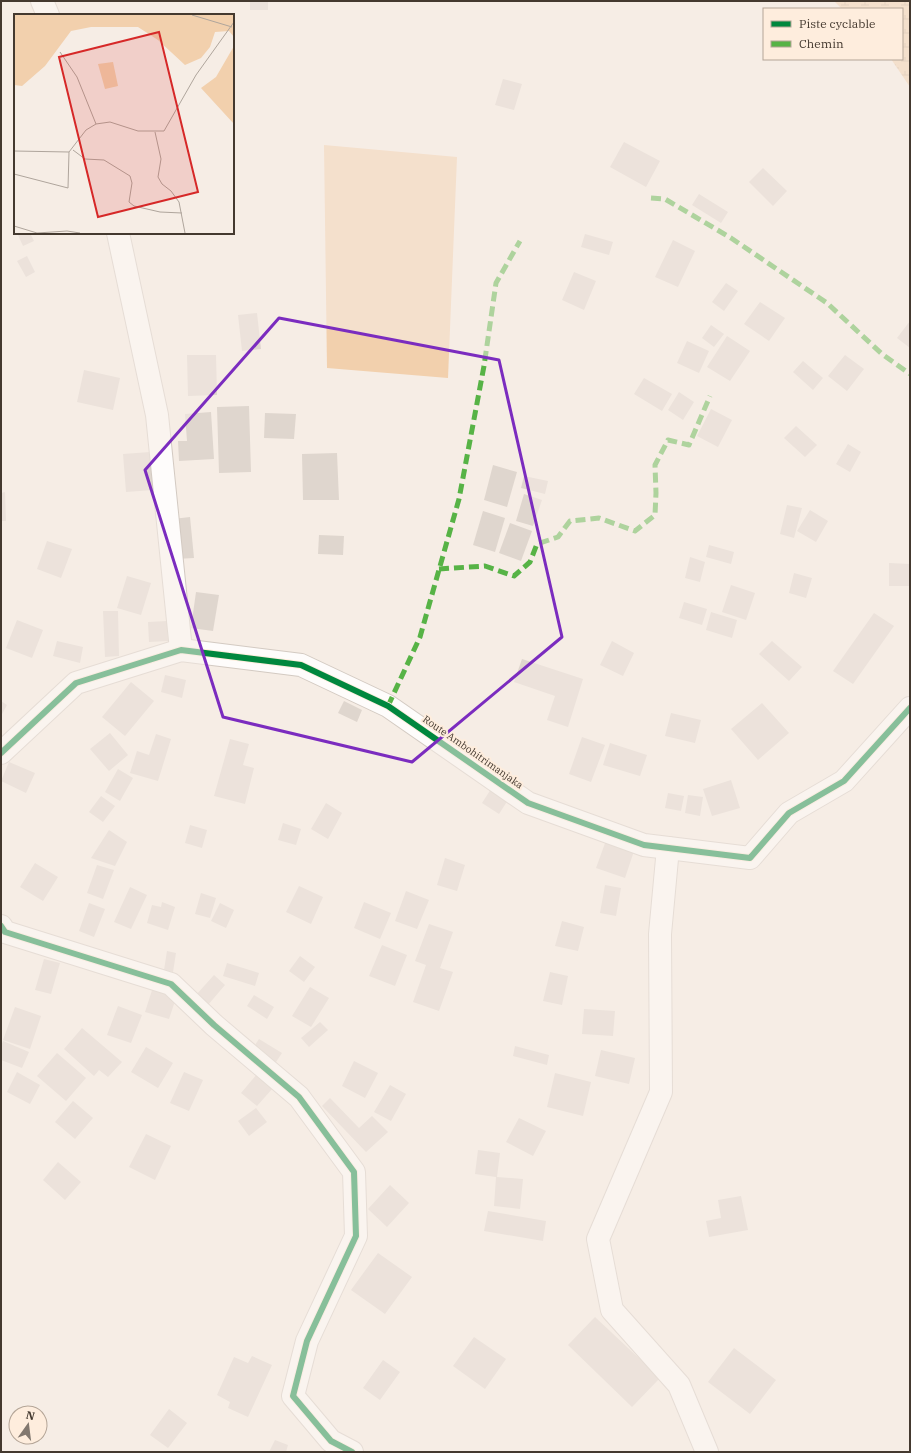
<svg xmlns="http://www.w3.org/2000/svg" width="911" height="1453" font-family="'IBM Plex Serif',serif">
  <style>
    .green { fill: #f2d0ad }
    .wetland { fill: url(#wetland-marsh) }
    .building { fill: #dfd6ce }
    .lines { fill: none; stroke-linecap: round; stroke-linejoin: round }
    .minor-casing { stroke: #d3cac2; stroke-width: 24 }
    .minor { stroke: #fefcfb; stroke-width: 22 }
    .quiet { stroke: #57b346; stroke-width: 5; stroke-dasharray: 10 5; stroke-linecap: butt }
    .cycleway-casing { stroke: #feeddd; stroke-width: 8 }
    .cycleway { stroke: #00873e; stroke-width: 6 }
    .marked { fill: none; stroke: #7b2cbf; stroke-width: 3; stroke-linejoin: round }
    .labels { text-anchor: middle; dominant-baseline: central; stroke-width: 4; stroke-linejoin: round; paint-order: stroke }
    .street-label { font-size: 10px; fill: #44392f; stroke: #feeddd }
    .inset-road { fill: none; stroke: #afa59c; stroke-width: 1 }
    .view { fill: #d62828; fill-opacity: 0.15; stroke: #d62828; stroke-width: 2 }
    .inset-edge { fill: none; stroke: #44392f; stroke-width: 2 }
  </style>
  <defs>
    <pattern id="wetland-marsh" width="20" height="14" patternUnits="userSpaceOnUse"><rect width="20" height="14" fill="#f2d0ad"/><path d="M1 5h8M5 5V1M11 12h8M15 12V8" fill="none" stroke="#d1b395"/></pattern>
  </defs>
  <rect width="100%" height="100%" fill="#f6ede5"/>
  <path class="green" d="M324 145 457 157 448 378 327 368Z"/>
  <path class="wetland" d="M834 1H910V87L891 59H902V9H842Z"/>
  <g class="building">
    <rect x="250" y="1" width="18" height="9"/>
    <path d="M503 79 522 84 514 110 495 105Z"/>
    <path d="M624 142 660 161 646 187 610 167Z"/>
    <path d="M763 168 787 191 773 206 749 182Z"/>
    <path d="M699 194 728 212 721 223 692 205Z"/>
    <path d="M17 233H30L34 241 23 246Z"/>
    <path d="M585 234 613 242 609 255 581 247Z"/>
    <path d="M673 240 695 251 678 287 655 277Z"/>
    <path d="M27 256 35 272 26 277 17 261Z"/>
    <path d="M574 272 596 281 584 310 562 300Z"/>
    <path d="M726 283 738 291 724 311 712 302Z"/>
    <path d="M760 302 785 318 769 341 744 324Z"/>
    <path d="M257 313 261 349 242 351 238 315Z"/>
    <path d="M910 321V348L897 338Z"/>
    <path d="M711 325 724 334 714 347 702 338Z"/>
    <path d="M727 336 750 351 730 381 707 367Z"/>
    <path d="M687 341 709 351 699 373 677 363Z"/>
    <path d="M187 355H216L217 395 188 396Z"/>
    <path d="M845 355 864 369 847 391 828 376Z"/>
    <path d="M803 361 823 378 813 390 793 372Z"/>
    <path d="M84 370 120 378 113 410 77 402Z"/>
    <path d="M644 378 672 394 662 411 634 394Z"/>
    <path d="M679 392 694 402 683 420 668 410Z"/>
    <path d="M249 406 251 472 219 473 217 407Z"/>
    <path d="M711 409 732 420 718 447 697 436Z"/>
    <path d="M211 412 214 459 179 461 178 441H187L185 414Z"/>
    <path d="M265 413 296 414 294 439 264 438Z"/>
    <path d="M796 426 817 445 805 457 784 438Z"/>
    <path d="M848 444 861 452 850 472 836 464Z"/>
    <path d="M150 452 153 490 126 492 123 454Z"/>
    <path d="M337 453 339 500H303L302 454Z"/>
    <path d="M493 465 517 472 507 507 484 500Z"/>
    <path d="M524 476 548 481 545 494 521 488Z"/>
    <path d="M5 492 6 521H1V493Z"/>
    <path d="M524 494 542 500 533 526 516 521Z"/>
    <path d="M787 505 802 508 794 538 780 534Z"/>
    <path d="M810 510 828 521 816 542 797 531Z"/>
    <path d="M483 511 505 518 495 552 473 545Z"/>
    <path d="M190 517 194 558 176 559 173 519Z"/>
    <path d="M510 523 532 531 521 561 499 553Z"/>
    <path d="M319 535 344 536 343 555 318 554Z"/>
    <path d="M47 541 72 549 61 578 37 569Z"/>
    <path d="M709 545 734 552 731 564 706 557Z"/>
    <path d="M690 557 705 562 700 582 685 578Z"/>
    <path d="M889 563 910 564V586H889Z"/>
    <path d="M794 573 812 578 806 598 789 593Z"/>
    <path d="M127 576 151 583 141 615 117 608Z"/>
    <path d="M731 585 755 593 746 620 722 612Z"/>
    <path d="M196 592 219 595 213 631 191 628Z"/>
    <path d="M684 602 707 609 702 625 679 618Z"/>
    <path d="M103 611H118L119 656 105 657Z"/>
    <path d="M711 612 737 620 732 638 706 630Z"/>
    <path d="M874 613 894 626 853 684 833 671Z"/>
    <path d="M17 620 43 630 32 658 6 648Z"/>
    <path d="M167 621 168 641 149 642 148 622Z"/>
    <path d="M57 641 83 647 80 663 53 656Z"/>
    <path d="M612 641 634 653 623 676 600 665Z"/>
    <path d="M772 641 802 667 789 681 759 654Z"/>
    <path d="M522 659 583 679 568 727 547 720 555 696 514 682Z"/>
    <path d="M165 675 186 680 182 698 161 692Z"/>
    <path d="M131 682 154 701 125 736 102 717Z"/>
    <path d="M1 701 7 705 1 716Z"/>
    <path d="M344 701 362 710 357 722 338 713Z"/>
    <path d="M762 703 789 733 758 760 731 729Z"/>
    <path d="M671 713 701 720 695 743 665 736Z"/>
    <path d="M110 733 128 755 109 771 90 749Z"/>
    <path d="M156 734 171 739 158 781 130 773 137 751 149 755Z"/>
    <path d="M582 737 605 745 591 782 569 774Z"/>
    <path d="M230 739 249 744 243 765 254 768 245 804 214 796Z"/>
    <path d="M610 743 647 755 640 776 603 765Z"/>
    <path d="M9 762 35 773 26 793 1 781Z"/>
    <path d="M118 769 133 778 120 801 105 792Z"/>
    <path d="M731 780 740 808 712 816 703 789Z"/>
    <path d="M491 789 508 800 499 814 482 803Z"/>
    <path d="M668 793 684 796 681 811 665 808Z"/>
    <path d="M688 795 703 797 700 816 685 813Z"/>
    <path d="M101 796 115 806 103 822 89 812Z"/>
    <path d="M326 803 342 813 328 839 311 829Z"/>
    <path d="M283 823 301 829 296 845 278 840Z"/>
    <path d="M190 825 207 830 202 848 185 843Z"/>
    <path d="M109 830 127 842 115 866 91 858Z"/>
    <path d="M608 835 636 845 625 878 596 868Z"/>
    <path d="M445 858 465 865 457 891 437 885Z"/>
    <path d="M35 863 58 877 43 901 20 887Z"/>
    <path d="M97 865 114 870 103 899 87 893Z"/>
    <path d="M605 885 621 888 616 916 600 913Z"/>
    <path d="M299 886 323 897 311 924 286 912Z"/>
    <path d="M130 887 147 895 131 929 114 922Z"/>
    <path d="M406 891 429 900 417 929 395 921Z"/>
    <path d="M201 893 216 898 210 918 195 914Z"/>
    <path d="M162 902 175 907 168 930 147 923 152 905 161 907Z"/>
    <path d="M364 902 391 913 380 939 354 928Z"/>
    <path d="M89 903 105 909 94 937 79 931Z"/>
    <path d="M220 903 234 910 226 928 211 921Z"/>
    <path d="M562 921 584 927 578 951 555 946Z"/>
    <path d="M429 924 453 932 440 968 453 972 439 1011 413 1002 426 965 415 961Z"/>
    <path d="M382 945 407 955 395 986 369 976Z"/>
    <path d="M167 951 176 953 173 972 164 970Z"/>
    <path d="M300 956 315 967 304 982 289 971Z"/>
    <path d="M44 959 60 963 51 994 35 990Z"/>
    <path d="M227 963 259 973 255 986 223 976Z"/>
    <path d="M550 972 568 976 562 1005 543 1001Z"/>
    <path d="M214 975 225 985 208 1005 196 995Z"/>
    <path d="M154 984 178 992 169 1019 145 1012Z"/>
    <path d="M310 987 329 998 311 1027 292 1016Z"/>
    <path d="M254 995 274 1007 267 1019 247 1006Z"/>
    <path d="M118 1006 142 1015 131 1043 107 1035Z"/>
    <path d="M15 1007 41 1016 30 1049 3 1040Z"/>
    <path d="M584 1009 615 1011 613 1036 582 1034Z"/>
    <path d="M320 1022 328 1030 309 1047 301 1038Z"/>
    <path d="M82 1028 122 1062 108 1077 99 1070 94 1076 64 1049Z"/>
    <path d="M259 1039 282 1053 274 1065 251 1051Z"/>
    <path d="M3 1041 29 1052 22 1068 1 1060V1046Z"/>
    <path d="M515 1046 549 1055 547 1065 513 1056Z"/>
    <path d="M146 1047 173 1063 158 1088 131 1072Z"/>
    <path d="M601 1050 635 1058 629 1084 595 1076Z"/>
    <path d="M57 1053 86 1078 66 1101 37 1076Z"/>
    <path d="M354 1061 378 1073 365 1098 342 1086Z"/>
    <path d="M17 1072 40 1085 30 1104 7 1092Z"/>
    <path d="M184 1072 203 1080 189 1111 170 1103Z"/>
    <path d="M555 1073 591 1082 583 1116 547 1107Z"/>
    <path d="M257 1074 273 1088 257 1106 241 1093Z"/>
    <path d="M390 1085 406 1094 391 1121 374 1112Z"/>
    <path d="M330 1098 359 1128 372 1116 388 1132 366 1152 322 1106Z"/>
    <path d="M73 1101 93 1118 75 1139 55 1122Z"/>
    <path d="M256 1108 267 1122 249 1136 238 1121Z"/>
    <path d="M519 1118 546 1131 533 1156 506 1142Z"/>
    <path d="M146 1134 171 1146 155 1180 129 1167Z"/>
    <path d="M478 1150 500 1153 497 1177 523 1179 520 1209 494 1206 496 1177 475 1174Z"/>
    <path d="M58 1162 81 1182 65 1200 43 1180Z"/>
    <path d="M390 1185 409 1203 387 1227 368 1209Z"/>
    <path d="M741 1196 748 1230 709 1237 706 1221 721 1218 718 1200Z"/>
    <path d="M488 1211 546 1221 543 1241 484 1231Z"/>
    <path d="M378 1253 412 1277 385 1314 351 1290Z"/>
    <path d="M595 1317 660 1378 632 1407 568 1345Z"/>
    <path d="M474 1337 506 1359 485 1389 453 1366Z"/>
    <path d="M734 1348 776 1380 750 1414 708 1382Z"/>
    <path d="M252 1356 272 1365 248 1417 228 1408 230 1402 217 1395 234 1357 248 1363Z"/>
    <path d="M383 1360 400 1372 380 1400 363 1388Z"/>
    <path d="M169 1409 187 1423 168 1448 150 1435Z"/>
    <path d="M275 1440 288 1445 286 1452H269Z"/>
  </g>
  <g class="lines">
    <g class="minor-casing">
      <g id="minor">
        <path d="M42 1 48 15"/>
        <path d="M118 233 157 415 181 650"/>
        <path d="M1 753 76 683 181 650 301 665 388 706 528 803 644 845 750 858 789 813 844 781 910 708"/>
        <path d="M668 848 660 934 661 1092 598 1239 612 1310 679 1385 707 1452"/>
        <path d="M1 926 5 932 171 984 214 1025 299 1097 354 1172 356 1236 307 1341 293 1396 331 1441 352 1452"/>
      </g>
    </g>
    <use href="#minor" class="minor"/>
    <g class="quiet">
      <path d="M651 198 665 199 731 238 827 303 882 354 910 374"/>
      <path d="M439 569 485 566 514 576 530 562 537 544 558 537 570 521 599 518 635 531 655 515 656 493 655 465 668 440 689 445 710 396"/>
      <path d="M388 706 420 637 459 499 484 366 496 283 520 241"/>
    </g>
    <g class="cycleway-casing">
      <g id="cycleway">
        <path d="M1 753 76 683 181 650 301 665 388 706 528 803 644 845 750 858 789 813 844 781 910 708"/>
        <path d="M1 926 5 932 171 984 214 1025 299 1097 354 1172 356 1236 307 1341 293 1396 331 1441 352 1452"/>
      </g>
    </g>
    <use href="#cycleway" class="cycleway"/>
  </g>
  <path d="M0 0H911V1453H0ZM279 318 499 360 562 637 412 762 223 717 145 470Z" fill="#f6ede5" fill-opacity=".55" fill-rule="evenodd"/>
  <path class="marked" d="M279 318 499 360 562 637 412 762 223 717 145 470Z"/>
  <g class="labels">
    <g class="street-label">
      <text transform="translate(473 752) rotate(35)">Route Ambohitrimanjaka</text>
    </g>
  </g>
  <g transform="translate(14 14)">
    <rect width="220" height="220" fill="#f6ede5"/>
    <path d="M99 48 104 72 91 75 84 50Z" fill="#f2d0ad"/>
    <path d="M0 1H220V23L215 17 201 18 196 33 187 44 171 51 144 26 124 13H77L57 17 31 52 8 72 0 71ZM220 32V110L187 74 202 63Z" fill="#f2d0ad"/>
    <path class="inset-road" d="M178 1 218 13M46 38 63 63 82 110M141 118 147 145 144 163 148 170 157 177 165 188 171 219M59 136 71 145 90 146 116 162 118 169 115 188 120 192 146 198 168 199M0 137 55 138 72 116 82 110 96 108 124 117H150L182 61 220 8M0 160 54 174 55 138M0 212 23 219 53 217 66 219"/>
    <path class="view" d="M145 18 184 178 84 203 45 43Z"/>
    <rect width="220" height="220" class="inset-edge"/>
  </g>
  <rect width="911" height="1453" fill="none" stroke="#44392f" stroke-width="4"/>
  <rect x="763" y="8" width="140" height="52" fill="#feeddd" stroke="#b4a597"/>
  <rect x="771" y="21" width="20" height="6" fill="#00873e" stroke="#b4a597"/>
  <text x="799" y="28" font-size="12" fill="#44392f">Piste cyclable</text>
  <rect x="771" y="41" width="20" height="6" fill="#57b346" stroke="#b4a597"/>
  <text x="799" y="48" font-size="12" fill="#44392f">Chemin</text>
  <g transform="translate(28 1425) rotate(14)"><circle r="19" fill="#feeddd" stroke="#b4a597"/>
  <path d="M0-3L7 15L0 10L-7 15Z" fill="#82786f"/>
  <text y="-6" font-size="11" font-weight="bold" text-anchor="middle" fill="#44392f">N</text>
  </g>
</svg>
